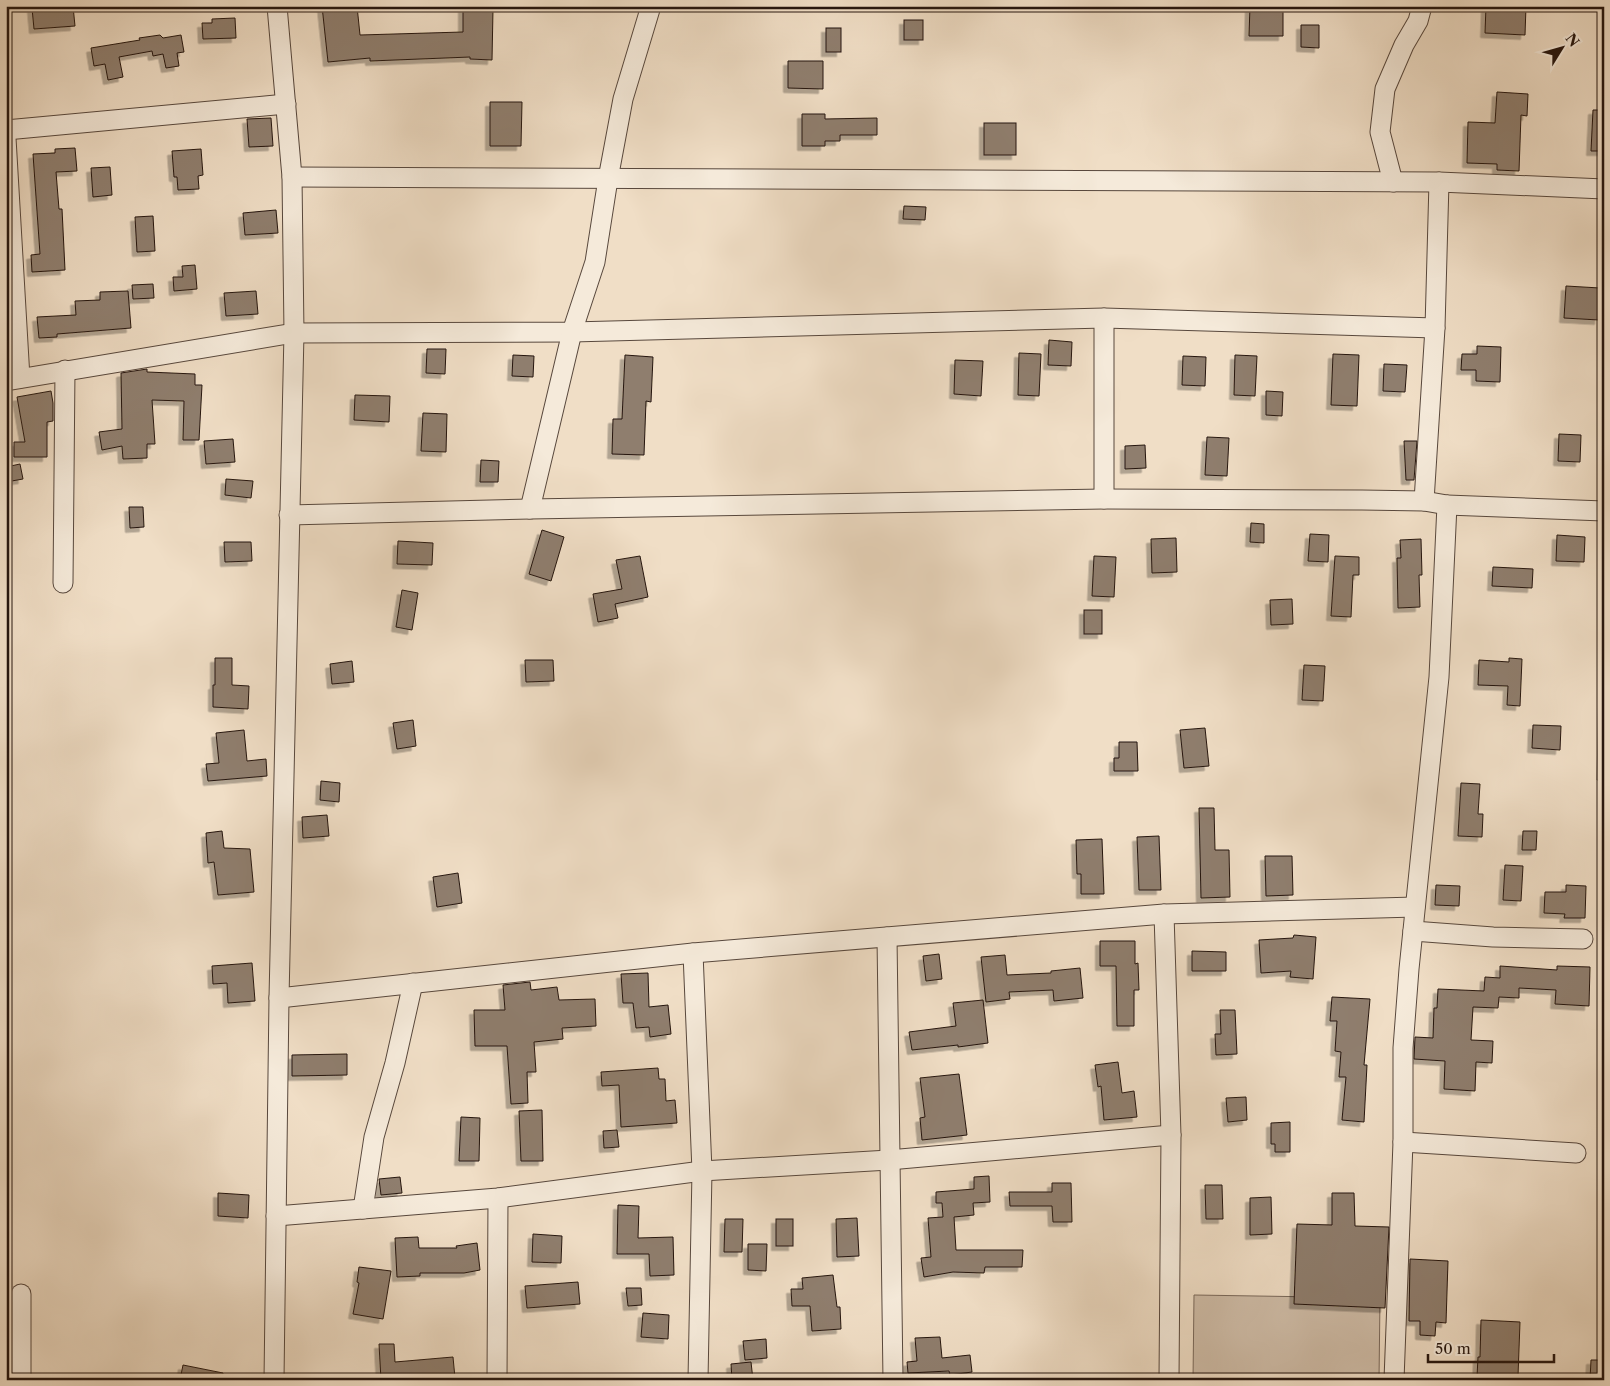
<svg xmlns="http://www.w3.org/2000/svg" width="1610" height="1386" font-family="'Libre Caslon Text',serif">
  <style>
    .green { fill: #cebca7; stroke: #7a695b }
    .building { fill: #8f7e6e; stroke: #26160f; filter: url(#shadow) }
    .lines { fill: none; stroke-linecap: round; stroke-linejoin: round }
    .street-casing { stroke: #58483d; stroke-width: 21 }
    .street { stroke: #f5eada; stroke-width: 19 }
  </style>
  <defs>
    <filter id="shadow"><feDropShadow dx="-4.5" dy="4.5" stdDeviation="0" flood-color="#0004"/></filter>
  </defs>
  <rect width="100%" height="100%" fill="#f0dec6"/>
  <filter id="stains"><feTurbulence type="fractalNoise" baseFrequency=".004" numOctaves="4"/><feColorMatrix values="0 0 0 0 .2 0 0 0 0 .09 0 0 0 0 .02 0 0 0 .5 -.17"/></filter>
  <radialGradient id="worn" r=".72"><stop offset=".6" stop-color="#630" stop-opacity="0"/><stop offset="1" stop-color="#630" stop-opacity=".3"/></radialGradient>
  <g class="green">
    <path d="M1602 533H1604V780H1597Z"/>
    <path d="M1194 1295 1380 1298 1379 1380H1193Z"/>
  </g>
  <g class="building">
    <path d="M51 6H73L75 26 34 29 32 8Z"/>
    <path d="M322 6H357L360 35 463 32V6H488V9H493L492 60 470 59V57L370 61V58L328 62Z"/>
    <path d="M1250 6H1283V36H1249Z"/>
    <path d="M1486 6H1526L1525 35 1485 33Z"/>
    <path d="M235 18 236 38 203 39 202 23H212V19Z"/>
    <rect x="904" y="20" width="19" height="20"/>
    <path d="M1301 25H1319V48L1301 47Z"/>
    <rect x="826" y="28" width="15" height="24"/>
    <path d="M160 35 163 38 181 35 184 52 177 53 179 66 166 68 163 54 153 56 152 51 119 57 123 77 108 80 105 64 94 66 91 48 140 40 139 38Z"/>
    <path d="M788 61H823V89L788 88Z"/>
    <path d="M1497 92 1528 94 1527 116 1521 115 1519 171 1497 170V164L1467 163 1468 122 1495 123Z"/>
    <path d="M490 102H522L521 146H490Z"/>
    <path d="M1593 110H1604V151H1591Z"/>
    <path d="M802 114H825V119L877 118V135H840V141H825V146H802Z"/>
    <path d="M271 118 273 146 249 147 247 119Z"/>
    <rect x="984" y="123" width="32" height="32"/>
    <path d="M75 148 77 171 56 172 59 209H62L65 270 32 272 31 255 40 254 33 154 55 153V149Z"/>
    <path d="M201 149 203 175 198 176 199 189 178 190 177 177H174L172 151Z"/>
    <path d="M110 167 112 195 93 197 91 168Z"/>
    <path d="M904 206 926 207 925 220 903 219Z"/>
    <path d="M276 210 278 233 245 235 243 213Z"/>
    <path d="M153 216 155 251 137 252 135 217Z"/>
    <path d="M195 265 197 289 174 291 173 277H183L182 266Z"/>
    <path d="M153 284 154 298 133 299 132 285Z"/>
    <path d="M1566 286 1600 288 1599 320 1564 318Z"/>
    <path d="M128 291 131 328 57 334V337L39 338 37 317 76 315 75 301 100 300V292Z"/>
    <path d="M256 291 258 314 226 316 224 293Z"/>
    <path d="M1049 340 1072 342 1071 366 1048 365Z"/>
    <path d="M1477 346 1501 347 1500 382 1476 381V370H1461L1462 354H1477Z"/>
    <path d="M427 349H446L445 374 426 373Z"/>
    <path d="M1019 353 1041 354 1039 396 1018 395Z"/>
    <path d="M1333 354 1359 355 1357 406 1331 405Z"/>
    <path d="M513 355 534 356 533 377 512 376Z"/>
    <path d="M625 355 653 357 651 402 646 401 644 455 612 454 613 419H622Z"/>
    <path d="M1235 355 1257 356 1255 396 1234 395Z"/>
    <path d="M1183 356 1206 357 1205 386 1182 385Z"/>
    <path d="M955 360 983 361 981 396 954 394Z"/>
    <path d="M1384 364 1407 365 1405 392 1383 391Z"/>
    <path d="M147 369V372L195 374V385H202L199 440H183L184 401 152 400 155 444H147V458L123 459 122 446 102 450 99 432 122 429 121 373Z"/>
    <path d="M51 391 53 403V421L47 422V457H14V442H25L17 397Z"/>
    <path d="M1266 391 1283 392 1282 416 1266 415Z"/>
    <path d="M355 395 390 396 389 422 354 420Z"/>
    <path d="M423 413 447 414 446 452 421 451Z"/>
    <path d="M1559 434 1581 435 1580 462 1558 461Z"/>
    <path d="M1207 437 1229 438 1227 476 1205 475Z"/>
    <path d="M233 439 235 462 206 464 204 441Z"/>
    <path d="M1404 441H1417L1414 480H1406Z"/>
    <path d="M1145 445 1146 468 1125 469V446Z"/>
    <path d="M481 460 499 461 498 482H480Z"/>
    <path d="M20 464 23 479 6 482V467Z"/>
    <path d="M226 479 253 481 251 498 225 495Z"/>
    <path d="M129 507H143L144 527 130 528Z"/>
    <path d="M1251 523 1264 524V543L1250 542Z"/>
    <path d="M542 530 564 537 551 581 529 574Z"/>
    <path d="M1310 534 1329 535 1328 562 1308 561Z"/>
    <path d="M1557 535 1585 537 1584 562 1556 561Z"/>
    <path d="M1176 538 1177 572 1152 573 1151 539Z"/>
    <path d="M1421 539 1422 575H1419L1420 607 1398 608 1397 558H1401L1400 540Z"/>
    <path d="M398 541 433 543 432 565 397 564Z"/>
    <path d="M224 542H251L252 561 225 562Z"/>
    <path d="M640 556 648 597 615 604 618 618 598 622 593 594 622 589 616 560Z"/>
    <path d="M1094 556 1116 557 1114 597 1092 596Z"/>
    <path d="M1335 556 1359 557V575H1353L1351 617 1331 616Z"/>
    <path d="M1493 567 1533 569 1532 588 1492 586Z"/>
    <path d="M402 590 418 593 412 630 396 627Z"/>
    <path d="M1292 599 1293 624 1271 625 1270 600Z"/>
    <rect x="1084" y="610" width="18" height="24"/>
    <path d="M215 658H232V685L249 686 248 709 213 707V685H215Z"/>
    <path d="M1509 658 1522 659 1520 706 1507 705 1508 686 1478 685 1479 660 1509 662Z"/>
    <path d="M525 660H553L554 681 526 682Z"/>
    <path d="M352 661 354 682 332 684 330 664Z"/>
    <path d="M1304 665 1325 666 1323 701 1302 700Z"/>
    <path d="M413 720 416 746 397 749 393 723Z"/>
    <path d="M1533 725 1561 726 1560 750 1532 748Z"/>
    <path d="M1205 728 1209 766 1184 768 1180 730Z"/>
    <path d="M244 730 247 761 266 759 267 776 208 781 206 764 219 763 216 733Z"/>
    <path d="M1119 742H1137L1138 771H1114V758H1119Z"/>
    <path d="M321 781 340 783 339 802 320 800Z"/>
    <path d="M1461 783 1480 784 1478 814H1483L1482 837 1458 836Z"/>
    <path d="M1199 808H1214L1215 850H1229L1230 897 1201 898Z"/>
    <path d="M327 815 329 836 303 838 302 817Z"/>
    <path d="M222 831 224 848 250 849 254 892 218 895 214 862 208 863 206 833Z"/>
    <path d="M1523 831H1537L1536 850H1522Z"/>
    <path d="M1159 836 1161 890H1139L1137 837Z"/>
    <path d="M1102 839 1104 894H1081V874H1077L1076 840Z"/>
    <path d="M1265 856H1292L1293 895 1266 896Z"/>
    <path d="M1505 865 1523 866 1521 901 1503 900Z"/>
    <path d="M458 873 462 903 437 907 433 877Z"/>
    <path d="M1436 885 1460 886 1459 906 1435 905Z"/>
    <path d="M1566 885 1586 886 1585 918H1564L1565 914 1544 913 1545 892H1566Z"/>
    <path d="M1294 935 1316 937 1313 979 1290 977 1291 971 1261 973 1259 940 1293 938Z"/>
    <path d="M1100 941H1135V964L1138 963 1139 990H1134V1026H1117L1116 966H1100Z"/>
    <path d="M1192 951 1226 952V971H1192Z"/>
    <path d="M939 954 942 979 926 981 923 956Z"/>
    <path d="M1005 955 1007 975 1051 973V971L1080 968 1083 998 1054 1001 1053 990 1009 992 1010 999 986 1002 981 957Z"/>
    <path d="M252 963 255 1001 228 1003 227 983 213 984 212 966Z"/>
    <path d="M1500 966 1557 970V966L1590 967 1589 1006 1555 1004 1556 990 1519 988V998L1499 997 1498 1008 1473 1007 1471 1040 1493 1041 1492 1063 1476 1062 1475 1091 1444 1089 1445 1061 1414 1059 1415 1037 1433 1038 1434 1008H1437L1438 989 1484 991 1485 977 1500 978Z"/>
    <path d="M648 973 649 1007 668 1005 671 1034 650 1037 649 1027 636 1028 633 1003H623L621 974Z"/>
    <path d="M530 982 531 990 557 987 559 1000 595 999 596 1026 562 1028 563 1039 534 1042 536 1072H527L528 1103 511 1104 507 1046H475L474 1010H505L503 985Z"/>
    <path d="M1332 997 1370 999 1364 1065H1367L1364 1122 1342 1120 1346 1077H1339L1341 1052 1335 1051 1337 1021H1330Z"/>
    <path d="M983 1000 988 1043 958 1047V1045L912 1050 909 1032 956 1026 953 1003Z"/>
    <path d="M1220 1010H1235L1237 1054 1216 1055 1215 1034H1221Z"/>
    <path d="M347 1054V1075L292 1076V1055Z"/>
    <path d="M1118 1062 1122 1093 1134 1091 1137 1117 1104 1120 1101 1086 1098 1087 1095 1065Z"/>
    <path d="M658 1068 659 1079H665L666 1101 675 1100 677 1123 621 1127 619 1085 602 1086 601 1072Z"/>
    <path d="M959 1074 967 1135 922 1140 920 1118 925 1117 920 1078Z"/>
    <path d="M1246 1097 1247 1120 1228 1122 1226 1098Z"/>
    <path d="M542 1110 543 1161H521L519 1111Z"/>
    <path d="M461 1117 480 1118 479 1161H459Z"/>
    <path d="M1290 1122V1152H1275V1144H1271V1123Z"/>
    <path d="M617 1130 619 1147 604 1148 603 1131Z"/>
    <path d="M989 1176 990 1202 973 1203 974 1215 954 1217 956 1250H1023L1022 1267H985L984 1273 953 1272 924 1277 921 1258 931 1257 928 1218 943 1217 942 1203H936V1192L974 1189V1177Z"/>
    <path d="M400 1177 402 1193 381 1195 379 1179Z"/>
    <path d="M1052 1183H1071L1072 1222H1053L1052 1206H1010L1009 1192H1052Z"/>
    <path d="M1205 1185H1222L1223 1219H1206Z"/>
    <path d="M218 1193 249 1195 248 1218 218 1216Z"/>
    <path d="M1332 1193H1354L1355 1226 1389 1227 1385 1308 1294 1304 1297 1224 1332 1225Z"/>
    <path d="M1271 1197 1272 1234 1250 1235V1198Z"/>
    <path d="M618 1205 639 1206 638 1238 673 1237 674 1275 650 1276 649 1254H617Z"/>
    <path d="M857 1218 859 1256 837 1257 836 1219Z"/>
    <path d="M725 1219H743L742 1252H724Z"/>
    <rect x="776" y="1219" width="17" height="27"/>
    <path d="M533 1234 562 1236 561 1263 532 1262Z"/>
    <path d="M418 1237 419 1248H457L456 1246 477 1243 480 1270 464 1273H420V1276L397 1277 395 1238Z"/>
    <path d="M748 1244H767L766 1271 748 1270Z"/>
    <path d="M1410 1259 1448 1261 1446 1323 1436 1322 1435 1336 1420 1335V1321H1409Z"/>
    <path d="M359 1267 391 1271 383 1319 353 1314 359 1283 357 1282Z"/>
    <path d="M833 1275 837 1307H840L841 1329 812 1331 810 1306H792L791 1289H803L802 1278Z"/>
    <path d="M578 1282 580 1304 527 1308 525 1286Z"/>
    <path d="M626 1288H641L642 1305 628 1306Z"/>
    <path d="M643 1313 669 1315 668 1339 641 1337Z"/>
    <path d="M1481 1320 1520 1322 1518 1376 1477 1377 1478 1357H1480Z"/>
    <path d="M940 1337 942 1358 970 1355 972 1372 950 1375 949 1371 908 1373 907 1362 917 1361 915 1338Z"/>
    <path d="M766 1339 767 1358 745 1360 743 1341Z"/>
    <path d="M379 1344H394L395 1362 453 1357 455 1378 438 1380H381Z"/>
    <path d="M1591 1360H1604V1380H1590Z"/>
    <path d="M751 1362 753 1380H732L731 1364Z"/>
    <path d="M183 1365 223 1373 222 1380H180Z"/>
  </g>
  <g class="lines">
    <g class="street-casing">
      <g id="street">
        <path d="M6 130 286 104"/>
        <path d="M6 138 20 378"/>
        <path d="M292 177 1439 182 1604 189"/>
        <path d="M1393 182 1380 132 1385 89 1404 45 1418 21 1422 6"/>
        <path d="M1104 318V499"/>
        <path d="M6 381 294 333 572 332 1104 318 1435 328"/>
        <path d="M1424 501 1435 328 1439 182"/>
        <path d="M530 509 572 332 595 262 608 179 623 99 651 6"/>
        <path d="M289 515 530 509 1104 499 1362 500 1424 501 1447 505 1604 511"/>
        <path d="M63 583 65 370"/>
        <path d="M1164 914 1171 1135 1169 1380"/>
        <path d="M1413 931 1493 937 1583 939"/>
        <path d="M887 937 893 1380"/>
        <path d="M693 953 702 1171 698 1380"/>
        <path d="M279 998 693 953 1164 914 1415 907"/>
        <path d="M1403 1142 1576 1153"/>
        <path d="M363 1209 374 1137 395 1063 413 983"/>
        <path d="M276 1216 498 1198 702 1171 889 1160 1171 1135"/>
        <path d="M21 1380V1294"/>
        <path d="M274 1380 279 998 294 333 292 177 277 6"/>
        <path d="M497 1380 498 1198"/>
        <path d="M1394 1380 1403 1142V1048L1409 969 1439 677 1447 505"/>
      </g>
    </g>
    <use href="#street" class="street"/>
  </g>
  <rect width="1610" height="1386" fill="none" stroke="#f0dec6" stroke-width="25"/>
  <rect x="8" y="8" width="1595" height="1371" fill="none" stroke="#26160f" stroke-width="2.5"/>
  <rect x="12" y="12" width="1585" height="1361" fill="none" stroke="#26160f"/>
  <g transform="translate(1562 48) rotate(53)" stroke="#f5eada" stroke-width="4" paint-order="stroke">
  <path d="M0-4L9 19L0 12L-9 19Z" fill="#26160f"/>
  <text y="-8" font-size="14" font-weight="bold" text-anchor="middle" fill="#26160f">N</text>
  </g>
  <path d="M1428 1354v8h126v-8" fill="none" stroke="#26160f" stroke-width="2.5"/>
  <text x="1435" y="1354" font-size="15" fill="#26160f" stroke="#f5eada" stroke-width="4" paint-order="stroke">50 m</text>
  <rect width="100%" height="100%" filter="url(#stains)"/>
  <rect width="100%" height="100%" fill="url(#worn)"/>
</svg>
